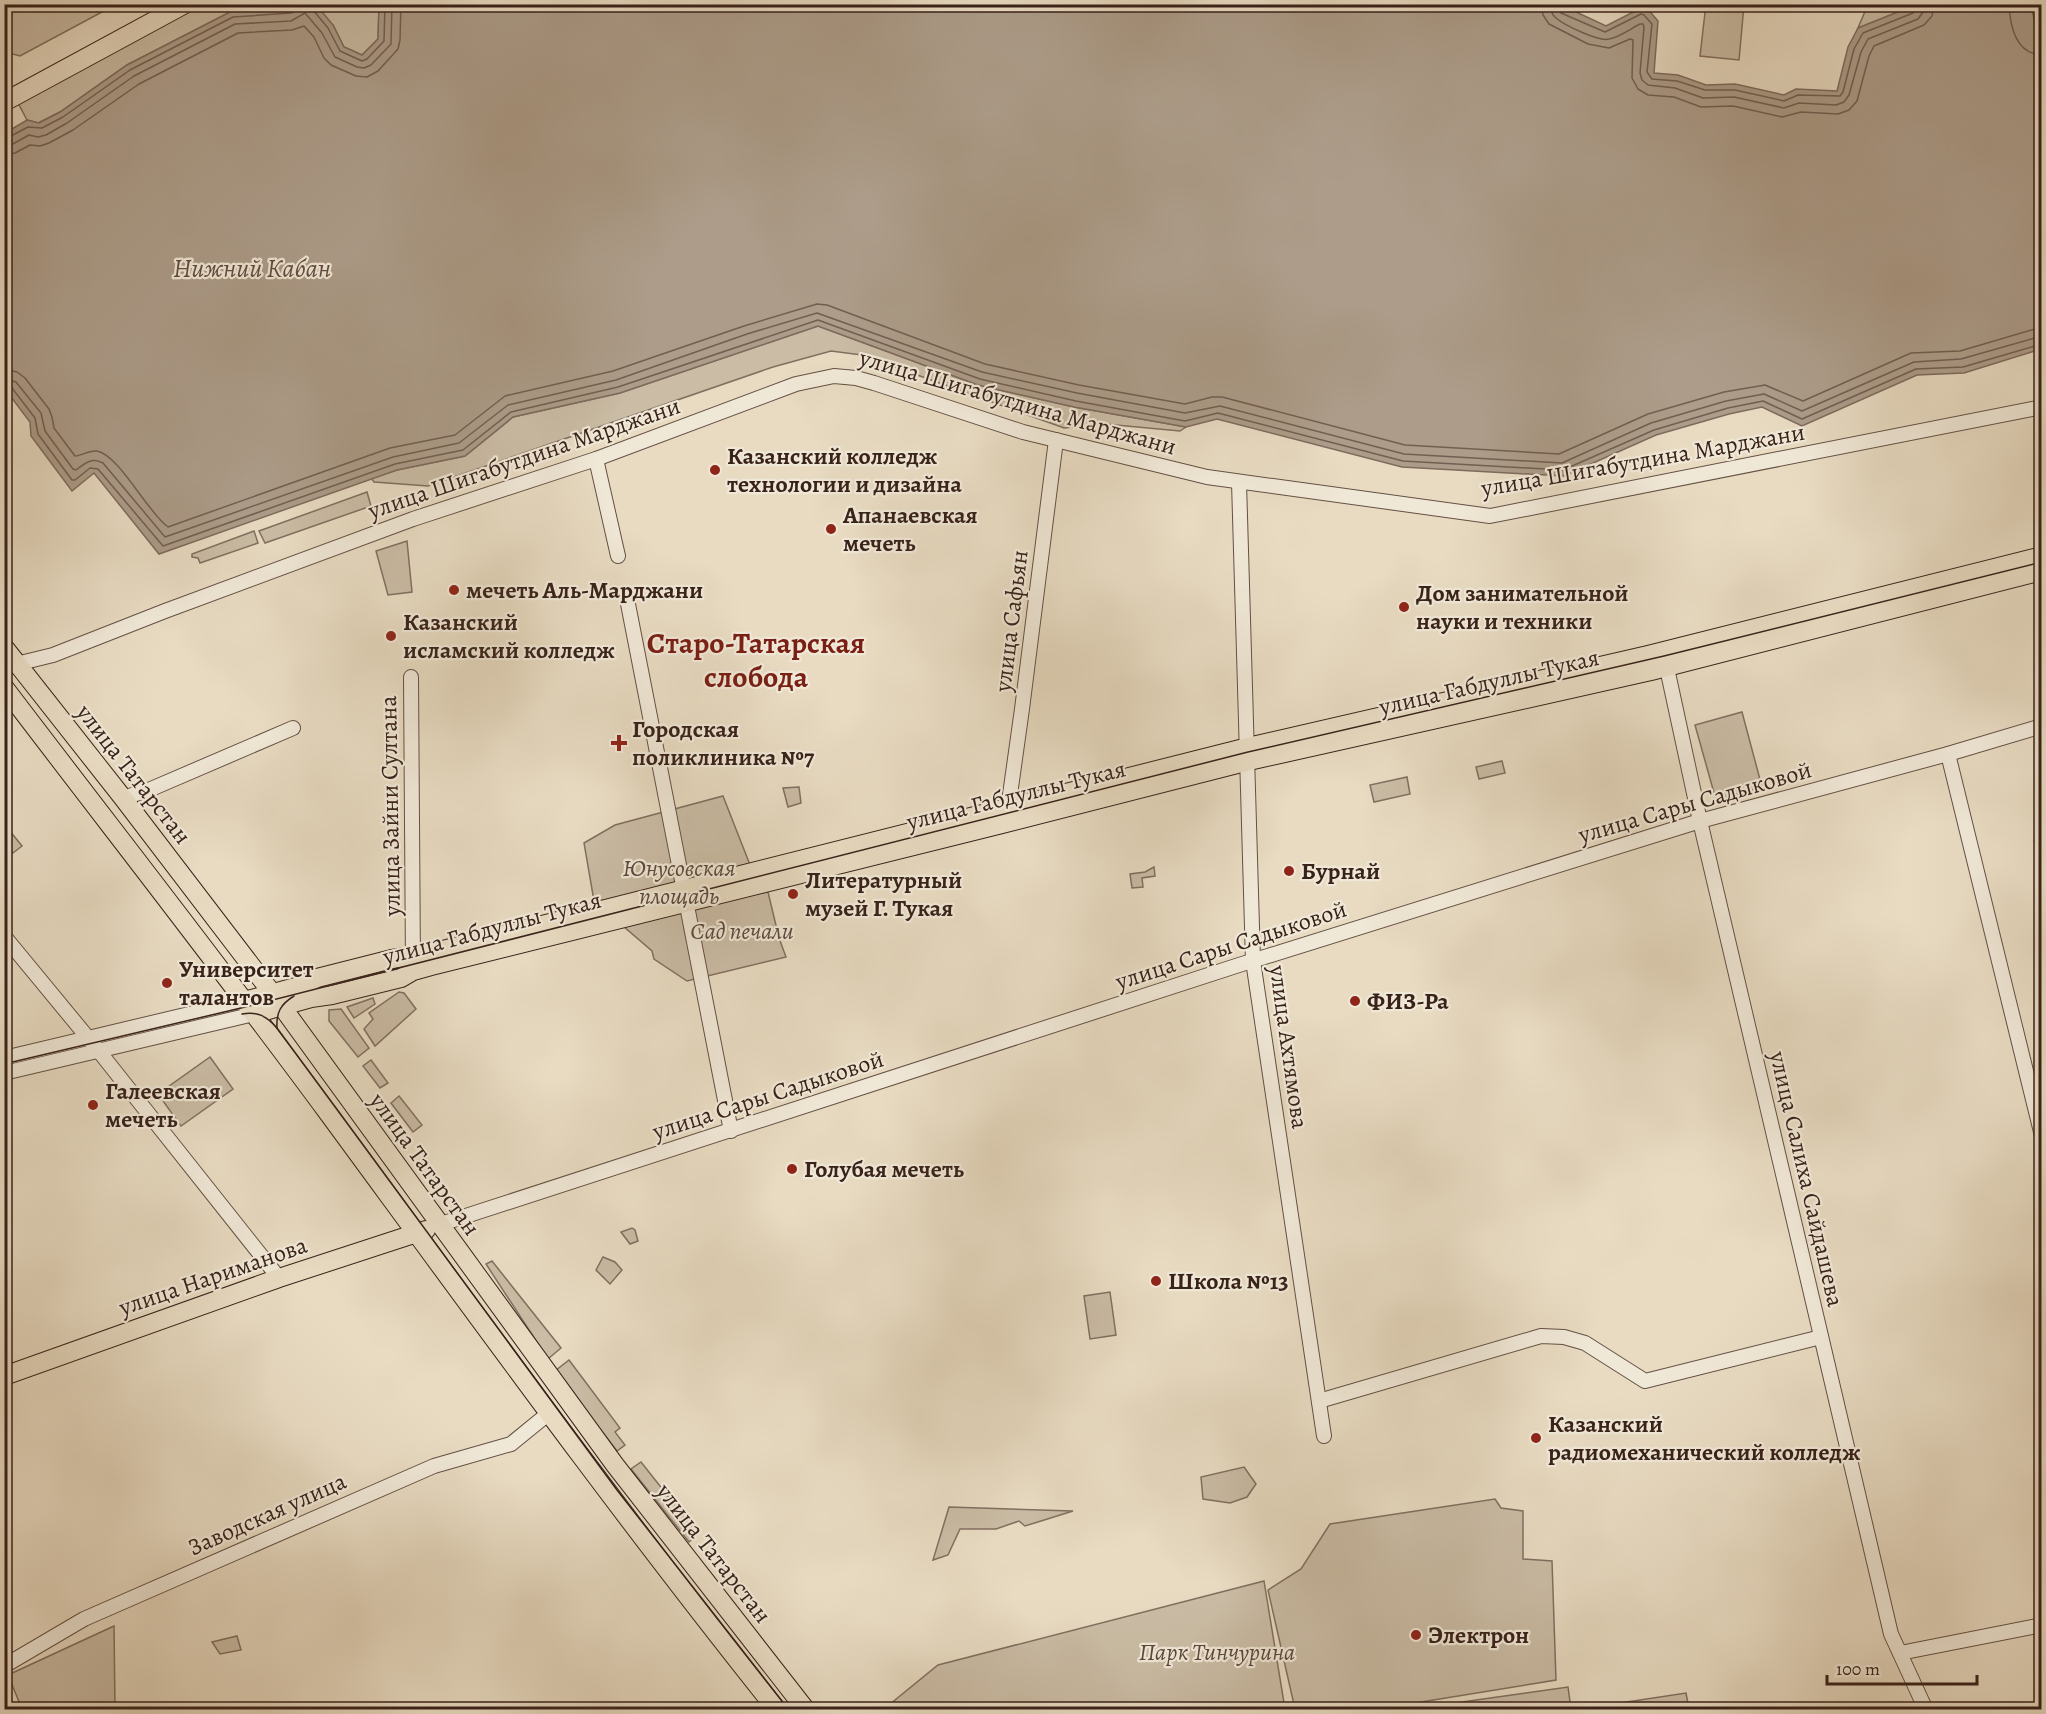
<svg xmlns="http://www.w3.org/2000/svg" width="2046" height="1714" font-family="Alegreya,serif">
  <style>
    .green { fill: #cabca5; stroke: #816f60; stroke-width: 1.5 }
    .water { fill: #ac9c89; stroke: #7e6b5d; stroke-width: 1.5 }
    .lines { fill: none; stroke-linecap: round; stroke-linejoin: round }
    .shore { stroke: #725f52; stroke-width: 1.5 }
    .minor-casing { stroke: #645044; stroke-width: 16 }
    .major-casing { stroke: #38221a; stroke-width: 20 }
    .minor { stroke: #f0e8d7; stroke-width: 14 }
    .major { stroke: #e8dbc2; stroke-width: 18 }
    .tram { stroke: #38221a; stroke-width: 1.5 }
    .rail-casing { stroke: #38221a; stroke-width: 5 }
    .rail { stroke: #f0e8d7; stroke-width: 3; stroke-dasharray: 9; stroke-linecap: butt }
    .poi-dot { fill: #8f2418; stroke: #f0e8d7; stroke-width: 2 }
    .labels { text-anchor: middle; dominant-baseline: central; stroke-width: 4.5; stroke-linejoin: round; paint-order: stroke }
    .street-label { font-size: 24px; fill: #38221a; stroke: #f0e8d7 }
    .poi-label { font-size: 24px; font-weight: bold; fill: #38221a; stroke: #f0e8d7; text-anchor: start }
    .park-label { font-size: 24px; font-style: italic; fill: #5c483d; stroke: #f0e8d7 }
    .water-label { font-size: 26px; font-style: italic; fill: #614d41; stroke: #f0e8d7 }
    .district-label { font-size: 30px; font-weight: bold; fill: #7a1f14; stroke: #f0e8d7 }
  </style>
  <rect width="100%" height="100%" fill="#e8dbc2"/>
  <filter id="stains"><feTurbulence type="fractalNoise" baseFrequency=".00333" numOctaves="4"/><feColorMatrix values="0 0 0 0 .2 0 0 0 0 .09 0 0 0 0 .02 0 0 0 .5 -.17"/></filter>
  <radialGradient id="worn" r=".72"><stop offset=".6" stop-color="#630" stop-opacity="0"/><stop offset="1" stop-color="#630" stop-opacity=".3"/></radialGradient>
  <g class="green">
    <path d="M1706 4 1744 5 1739 60 1700 56Z"/>
    <path d="M4 5 5 4 115 5 20 56 5 52Z"/>
    <path d="M194 5H379L378 39 362 55 344 47 333 25 232 11 127 65 60 112 38 123 27 120 17 101Z"/>
    <path d="M1875 5H1926L1908 8 1858 28 1866 9Z"/>
    <path d="M818 326 978 385 1074 407 1186 427 1180 431 1105 424 1064 428 862 355 831 351 773 367 428 486 374 482 371 478 397 470 465 456 513 417 620 393Z"/>
    <path d="M367 492 371 506 265 543 259 531Z"/>
    <path d="M254 531 258 543 200 563 198 558 192 557V554Z"/>
    <path d="M407 541 412 592 388 595 376 551Z"/>
    <path d="M1742 712 1762 787 1716 800 1695 725Z"/>
    <path d="M1502 761 1505 773 1479 779 1476 767Z"/>
    <path d="M1407 777 1410 794 1374 802 1370 785Z"/>
    <path d="M799 787 801 803 788 807 783 788Z"/>
    <path d="M723 796 761 893 768 892 779 938 786 957 687 981 654 959 652 951 594 901 584 843 615 825Z"/>
    <path d="M5 825 22 846 13 853 5 842Z"/>
    <path d="M1154 867 1155 876 1142 878 1143 887 1132 888 1130 874 1145 872Z"/>
    <path d="M399 992 404 993 416 1009 375 1046 364 1029 373 1019 369 1013Z"/>
    <path d="M373 998 375 1004 354 1018 347 1007Z"/>
    <path d="M341 1009 369 1048 358 1057 329 1021V1010Z"/>
    <path d="M210 1057 233 1089 181 1126 158 1094Z"/>
    <path d="M371 1060 388 1083 380 1088 363 1066Z"/>
    <path d="M399 1096 422 1125 413 1132 391 1103Z"/>
    <path d="M632 1228 635 1230 638 1241 630 1244 621 1232Z"/>
    <path d="M603 1257 615 1262 622 1270 610 1284 596 1270Z"/>
    <path d="M492 1261 561 1348 548 1359 486 1264Z"/>
    <path d="M1110 1292 1116 1335 1090 1339 1084 1296Z"/>
    <path d="M569 1360 620 1428 615 1432 625 1445 617 1451 555 1371Z"/>
    <path d="M641 1462 698 1534 689 1542 631 1469Z"/>
    <path d="M1244 1467 1256 1484 1247 1497 1230 1503 1203 1499 1201 1477Z"/>
    <path d="M1495 1499 1501 1508 1523 1511V1559L1552 1561 1556 1680 1378 1709H1295L1268 1590 1301 1569 1330 1524Z"/>
    <path d="M949 1507 1073 1511 1025 1526 1019 1521 996 1529H960L948 1555 933 1560Z"/>
    <path d="M1264 1581 1285 1709H884L938 1665Z"/>
    <path d="M114 1626 115 1709H22L8 1675Z"/>
    <path d="M237 1636 241 1650 220 1654 212 1642Z"/>
    <path d="M1568 1687 1571 1709H1412Z"/>
    <path d="M1686 1693 1689 1709H1580Z"/>
  </g>
  <path class="water" d="M379 4H1559L1606 26 1645 6 1658 21 1654 73 1678 75 1706 85 1735 84 1784 95 1796 89 1837 91 1848 47 1858 28 1908 8 1926 5H2031L2036 29 2042 34 2041 349 1964 373 1917 375 1802 426 1762 407 1729 414 1656 435 1564 476 1402 467 1217 419 1186 427 1074 407 978 385 818 326 620 393 513 417 465 456 397 470 159 554 94 473 72 491 31 436 30 422 5 389V133L27 120 39 123 60 112 127 65 232 11 317 6 333 25 344 47 362 55 378 39Z"/>
  <g class="lines">
    <g class="shore">
      <path d="M312 4 313 10 328 28 340 51 362 61 367 59 384 41 385 4"/>
      <path d="M1541 4 1543 15 1549 24 1588 44 1609 48 1630 39 1633 40 1632 78 1638 89 1648 95 1674 97 1701 107 1733 106 1782 117 1801 112 1838 114 1849 110 1857 101 1869 56 1874 46 1924 25 1932 16 1934 4"/>
      <path d="M1550 4C1551 10 1551 14 1556 18 1564 25 1599 42 1609 39 1620 37 1630 29 1640 24H1643L1644 27 1640 73 1642 80 1648 85 1675 88 1703 98 1734 97 1784 108 1799 103 1836 105 1844 102 1849 95 1861 52 1868 39 1918 19 1923 12 1925 4"/>
      <path d="M1558 4V9L1561 13 1605 32 1641 14 1644 15 1652 24 1647 72 1652 79 1677 81 1705 90H1735L1784 101 1798 95 1840 96 1843 92 1854 49 1863 33 1913 13 1917 9V4"/>
      <path d="M2009 4C2010 26 2015 54 2042 55"/>
      <path d="M4 138 9 137 28 127 42 128 63 117 130 70 233 17 291 13 296 10 297 4"/>
      <path d="M4 145H11L29 135 38 137 46 135 67 123 134 76 235 24 291 21 305 13 322 33 335 57 357 67 364 68 371 65 391 44 392 4"/>
      <path d="M4 155 15 153 30 145 40 146 49 143 73 130 139 84 238 33 292 30 304 26 314 37 324 58 331 65 356 76 367 77 378 71 398 49 400 40 401 4"/>
      <path d="M4 369 17 372 25 378 49 409 52 417 54 428 75 456C82 456 88 450 97 451 119 455 148 513 168 527L390 448 455 435 505 396 613 371 744 326 817 304 827 305 985 364 1079 385 1185 404 1212 397H1222L1405 445 1559 454 1648 414 1724 392 1765 385 1803 401 1911 353 1960 351 2042 327"/>
      <path d="M4 378 16 382 41 413 45 431 73 469 76 470C85 463 92 457 103 463L165 537 393 457 459 443 508 405 616 380 747 334 817 313 982 372 1077 393 1185 413 1220 406 1404 454 1562 463 1651 423 1726 401 1764 394 1802 411 1914 362 1961 359 2042 336"/>
      <path d="M4 386 12 388 35 418 38 434 72 480H75L90 468 98 469 163 546 395 464 463 450 511 412 618 387 818 320 980 379 1076 401 1185 421 1218 413 1403 461 1563 470 1654 430 1728 408 1763 401 1802 419 1916 369 1963 367 2042 344"/>
    </g>
    <g class="minor-casing">
      <g id="minor">
        <path d="M596 459 618 556"/>
        <path d="M1239 482 1253 961 1324 1436"/>
        <path d="M628 604 731 1131"/>
        <path d="M1665 659 1700 821 1891 1634 1926 1710"/>
        <path d="M4 667 53 655 165 611 413 519 596 459 796 384 834 376 856 378 874 383 1023 432 1207 477 1490 516 2042 407"/>
        <path d="M411 677 413 966"/>
        <path d="M1948 754 2042 1136"/>
        <path d="M123 798 151 789 293 728"/>
        <path d="M1007 816 1022 709 1056 440"/>
        <path d="M4 936 98 1050 279 1278"/>
        <path d="M4 1058 244 1001"/>
        <path d="M4 1073 254 1014"/>
        <path d="M438 1225 1239 965 1700 821 1948 754 2042 726"/>
        <path d="M1319 1401 1541 1336 1564 1337 1585 1343 1645 1381 1821 1337"/>
        <path d="M1900 1653 2042 1625"/>
        <path d="M4 1666 84 1619 434 1466 511 1444 549 1413"/>
      </g>
    </g>
    <g class="major-casing">
      <g id="major">
        <path d="M4 102 185 4"/>
        <path d="M4 647 123 798 272 993 615 1465 806 1710"/>
        <path d="M4 687C112 829 222 969 328 1113 475 1313 621 1515 777 1710"/>
        <path d="M244 1001 303 985 317 978 392 959 427 954 1248 747 1648 655 2042 556"/>
        <path d="M254 1014 311 998 332 995 401 978 413 971 431 966 1002 824 1249 761 1651 671 2042 571"/>
        <path d="M4 1376 279 1278 426 1230"/>
      </g>
    </g>
    <use href="#minor" class="minor"/>
    <use href="#major" class="major"/>
    <g class="tram">
      <path d="M242 1014C258 1011 266 1016 277 1028L617 1490 789 1710"/>
      <path d="M277 1028C276 1012 281 1004 294 996"/>
      <path d="M4 1064 241 1008 1248 752 1664 656 2042 562"/>
    </g>
    <g class="rail-casing">
      <path id="rail" d="M2036 841H2042"/>
    </g>
    <use href="#rail" class="rail"/>
  </g>
  <g class="poi-dot">
    <circle cx="715" cy="470" r="6"/>
    <circle cx="831" cy="529" r="6"/>
    <circle cx="454" cy="590" r="6"/>
    <circle cx="1404" cy="607" r="6"/>
    <circle cx="391" cy="636" r="6"/>
    <path d="M616 734h6v6h6v6h-6v6h-6v-6h-6v-6h6z"/>
    <circle cx="1289" cy="871" r="6"/>
    <circle cx="793" cy="894" r="6"/>
    <circle cx="167" cy="983" r="6"/>
    <circle cx="1355" cy="1001" r="6"/>
    <circle cx="93" cy="1105" r="6"/>
    <circle cx="792" cy="1169" r="6"/>
    <circle cx="1156" cy="1281" r="6"/>
    <circle cx="1536" cy="1438" r="6"/>
    <circle cx="1416" cy="1635" r="6"/>
  </g>
  <g class="labels">
    <g class="street-label">
      <text transform="translate(1018 402) rotate(16)">улица Шигабутдина Марджани</text>
      <text transform="translate(524 458) rotate(-19)">улица Шигабутдина Марджани</text>
      <text transform="translate(1643 460) rotate(-10)">улица Шигабутдина Марджани</text>
      <text transform="translate(1011 621) rotate(-83)">улица Сафьян</text>
      <text transform="translate(1489 682) rotate(-13)">улица Габдуллы Тукая</text>
      <text transform="translate(134 774) rotate(52)">улица Татарстан</text>
      <text transform="translate(1016 795) rotate(-14)">улица Габдуллы Тукая</text>
      <text transform="translate(1695 802) rotate(-16)">улица Сары Садыковой</text>
      <text transform="translate(390 806) rotate(-91)">улица Зайни Султана</text>
      <text transform="translate(492 928) rotate(-15)">улица Габдуллы Тукая</text>
      <text transform="translate(1231 945) rotate(-18)">улица Сары Садыковой</text>
      <text transform="translate(1289 1047) rotate(82)">улица Ахтямова</text>
      <text transform="translate(768 1095) rotate(-18)">улица Сары Садыковой</text>
      <text transform="translate(425 1164) rotate(54)">улица Татарстан</text>
      <text transform="translate(1807 1179) rotate(77)">улица Салиха Сайдашева</text>
      <text transform="translate(213 1276) rotate(-19)">улица Нариманова</text>
      <text transform="translate(267 1514) rotate(-24)">Заводская улица</text>
      <text transform="translate(714 1553) rotate(52)">улица Татарстан</text>
    </g>
    <g class="poi-label">
      <text x="727" y="456">Казанский колледж<tspan x="727" dy="28">технологии и дизайна</tspan></text>
      <text x="843" y="515">Апанаевская<tspan x="843" dy="28">мечеть</tspan></text>
      <text x="466" y="590">мечеть Аль-Марджани</text>
      <text x="1416" y="593">Дом занимательной<tspan x="1416" dy="28">науки и техники</tspan></text>
      <text x="403" y="622">Казанский<tspan x="403" dy="28">исламский колледж</tspan></text>
      <text x="632" y="729">Городская<tspan x="632" dy="28">поликлиника №7</tspan></text>
      <text x="1301" y="871">Бурнай</text>
      <text x="805" y="880">Литературный<tspan x="805" dy="28">музей Г. Тукая</tspan></text>
      <text x="179" y="969">Университет<tspan x="179" dy="28">талантов</tspan></text>
      <text x="1367" y="1001">ФИЗ-Ра</text>
      <text x="105" y="1091">Галеевская<tspan x="105" dy="28">мечеть</tspan></text>
      <text x="804" y="1169">Голубая мечеть</text>
      <text x="1168" y="1281">Школа №13</text>
      <text x="1548" y="1424">Казанский<tspan x="1548" dy="28">радиомеханический колледж</tspan></text>
      <text x="1428" y="1635">Электрон</text>
    </g>
    <g class="park-label">
      <text x="679" y="868">Юнусовская<tspan x="679" dy="28">площадь</tspan></text>
      <text x="742" y="931">Сад печали</text>
      <text x="1217" y="1652">Парк Тинчурина</text>
    </g>
    <g class="water-label">
      <text x="252" y="268">Нижний Кабан</text>
    </g>
    <g class="district-label">
      <text x="756" y="643">Старо-Татарская<tspan x="756" dy="34">слобода</tspan></text>
    </g>
  </g>
  <rect width="2046" height="1714" fill="none" stroke="#e8dbc2" stroke-width="24"/>
  <rect x="6" y="6" width="2034" height="1702" fill="none" stroke="#38221a" stroke-width="3"/>
  <rect x="12" y="12" width="2022" height="1690" fill="none" stroke="#38221a" stroke-width="1.5"/>
  <path d="M1827 1675v9h150v-9" fill="none" stroke="#38221a" stroke-width="3"/>
  <text x="1836" y="1675" font-size="18" fill="#38221a" stroke="#f0e8d7" stroke-width="4.5" paint-order="stroke">100 m</text>
  <rect width="100%" height="100%" filter="url(#stains)"/>
  <rect width="100%" height="100%" fill="url(#worn)"/>
</svg>
